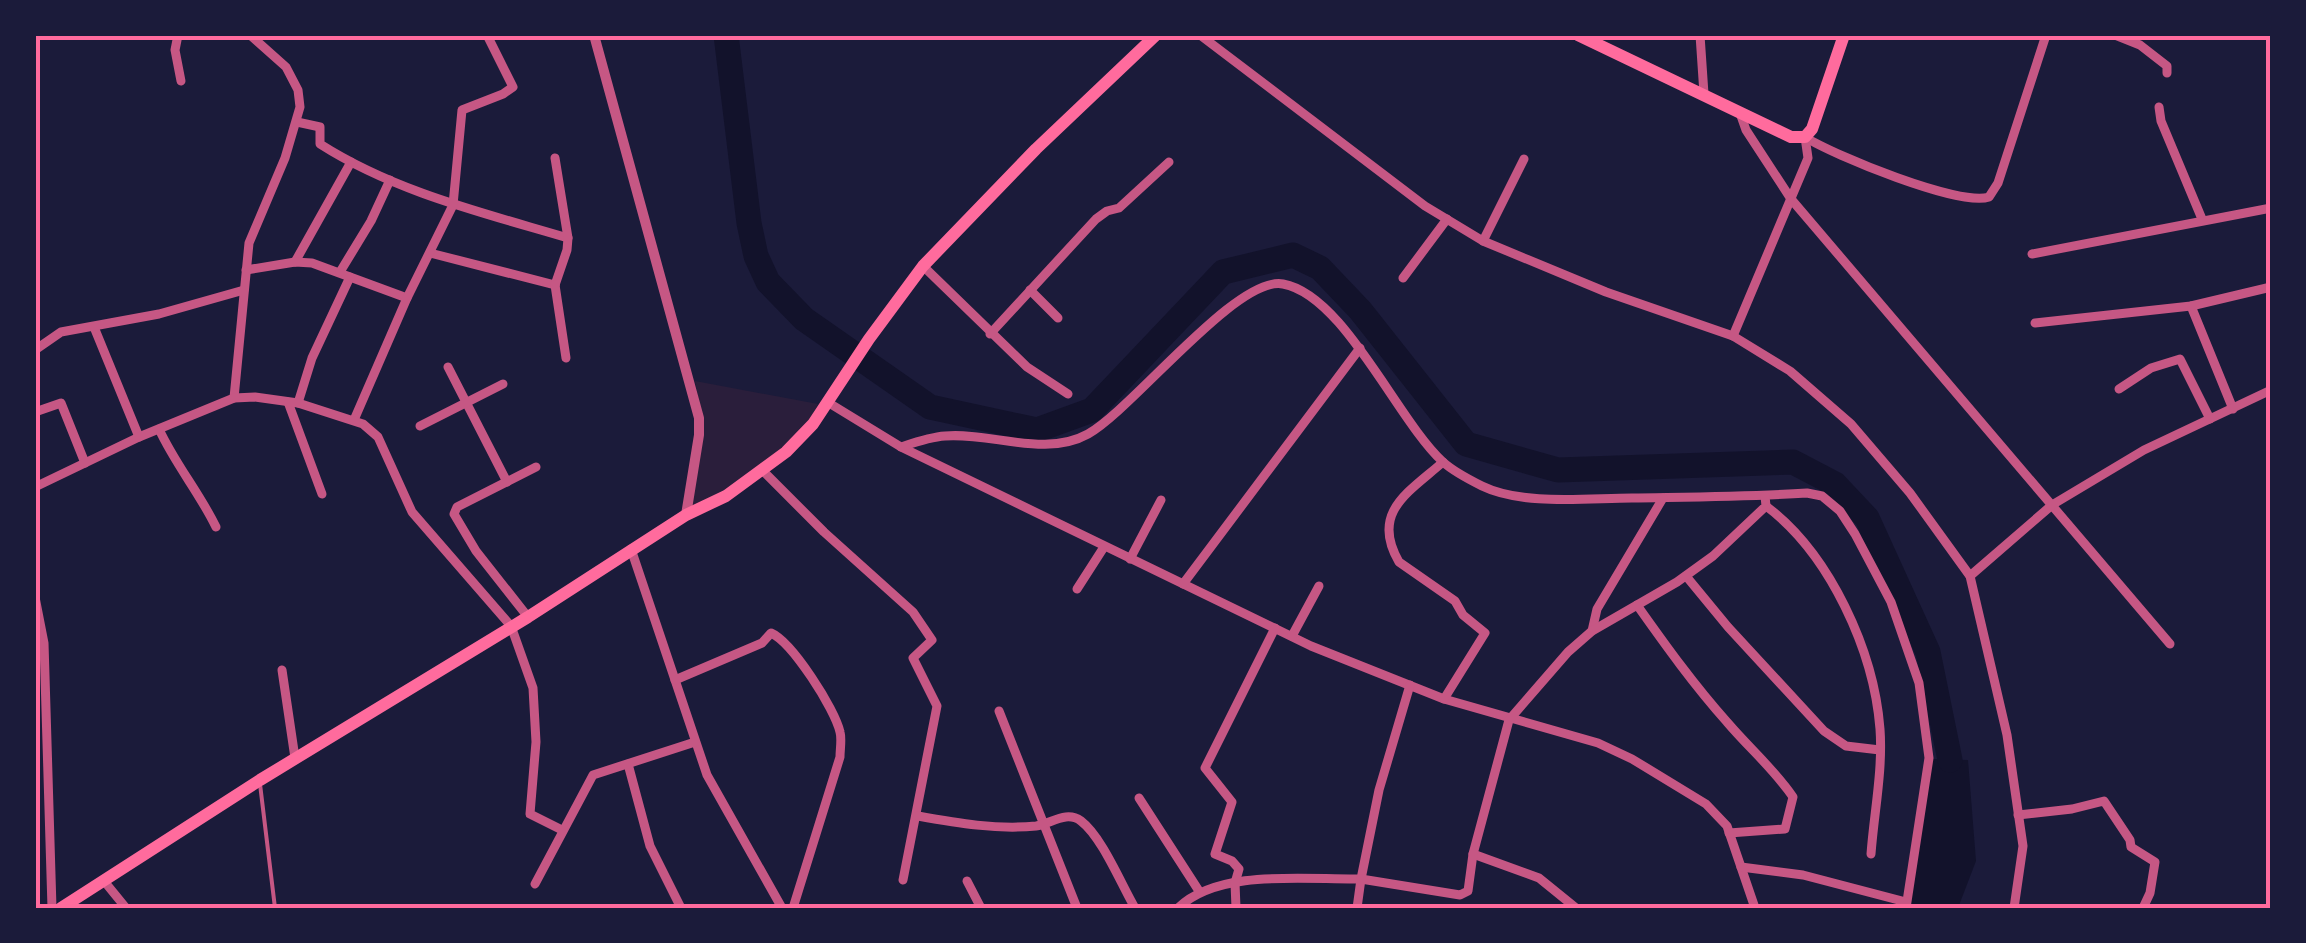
<svg xmlns="http://www.w3.org/2000/svg" width="2306" height="943" font-family="'Roboto Condensed',sans-serif">
  <style>
    .green { fill: #2a1e3b }
    .water { fill: #12122b }
    .lines { fill: none; stroke-linecap: round; stroke-linejoin: round }
    .river { stroke: #12122b; stroke-width: 25 }
    .service { stroke: #c65784; stroke-width: 4 }
    .minor { stroke: #c65784; stroke-width: 9 }
    .tertiary { stroke: #c65784; stroke-width: 10 }
    .primary { stroke: #ff6b9d; stroke-width: 12 }
    .neatline { fill: none; stroke: #ff6b9d; stroke-width: 4 }
  </style>
  <rect width="100%" height="100%" fill="#1b1b3a"/>
  <path class="green" d="M695 381 818 404C795 454 735 487 688 512L702 417Z"/>
  <path class="water" d="M1933 759 1968 760 1976 861 1958 908H1908Z"/>
  <g class="lines">
    <path class="river" d="M726 35 749 223 756 256 768 282 804 319 930 407 1037 430 1092 410 1223 272 1293 255 1320 268 1360 310 1466 444 1558 470 1793 462 1835 484 1867 518 1928 652 1950 760"/>
    <path class="service" d="M260 784 275 908"/>
    <g class="minor">
      <path d="M178 35 175 50 181 81"/>
      <path d="M1200 35 1425 206 1483 241 1606 292 1733 336 1790 371 1851 424 1910 493 1970 576 2007 735 2023 846 2014 908"/>
      <path d="M1700 35 1704 94"/>
      <path d="M2115 35 2140 45 2167 66V73"/>
      <path d="M2159 107 2161 121 2202 219"/>
      <path d="M1740 113 1746 130 1791 199 2170 644"/>
      <path d="M297 122 320 127V144C395 192 484 213 568 238"/>
      <path d="M1805 137C1833 155 1960 207 1989 197L1998 183 2046 35"/>
      <path d="M1483 241 1524 159"/>
      <path d="M430 253 555 285"/>
      <path d="M2032 254 2271 208"/>
      <path d="M295 262 351 162"/>
      <path d="M923 266 1027 367 1068 394"/>
      <path d="M246 270 295 262 312 263 407 298"/>
      <path d="M340 272 371 221 390 180"/>
      <path d="M1403 278 1447 219"/>
      <path d="M555 285 567 250 568 238 555 158"/>
      <path d="M555 285 566 358"/>
      <path d="M1030 290 1058 318"/>
      <path d="M2191 306 2233 409"/>
      <path d="M2035 323 2191 306 2271 287"/>
      <path d="M94 327 139 437"/>
      <path d="M990 334 1096 219 1107 211 1119 208 1169 162"/>
      <path d="M1733 336 1808 158 1805 137"/>
      <path d="M35 350 61 332 159 314 244 290"/>
      <path d="M448 367 507 482"/>
      <path d="M2119 389 2151 368 2180 359 2210 419"/>
      <path d="M234 398 249 243 285 158 300 107 298 90 286 67 250 35"/>
      <path d="M288 402 322 494"/>
      <path d="M298 403 312 358 350 277"/>
      <path d="M829 403 901 447 1311 646 1444 699 1598 743 1632 759 1706 804 1727 826 1755 908"/>
      <path d="M35 412 61 403 85 463"/>
      <path d="M354 420 407 298 453 205 462 110 503 94 513 87 487 35"/>
      <path d="M420 426 503 384"/>
      <path d="M159 429C175 464 199 492 216 527"/>
      <path d="M901 447C916 442 930 437 945 436 991 432 1045 458 1088 434 1132 410 1237 275 1283 284 1344 295 1397 420 1443 462 1453 471 1470 480 1482 486 1523 506 1588 498 1632 498 1691 497 1749 497 1807 493L1822 496 1840 511 1855 534 1891 602 1919 683 1929 758 1906 908"/>
      <path d="M1443 462C1409 492 1370 512 1399 562L1455 601 1463 615 1485 633 1444 699"/>
      <path d="M762 470 824 532 913 612 932 640 913 658 937 706 903 880"/>
      <path d="M35 487 139 437 234 398 255 397 298 403 363 424 378 437 412 512 511 626 533 688 536 742 530 814 562 830"/>
      <path d="M1766 506C1830 554 1874 651 1880 729 1883 770 1874 813 1871 854"/>
      <path d="M631 549 707 775 782 908"/>
      <path d="M1130 559 1161 500"/>
      <path d="M1686 576 1728 627 1824 731 1846 746 1880 750"/>
      <path d="M1970 576 2052 505 2144 450 2271 390"/>
      <path d="M1183 584 1360 348"/>
      <path d="M1077 589 1104 547"/>
      <path d="M35 597 44 643 52 908"/>
      <path d="M1637 605C1666 646 1694 685 1727 722 1749 748 1774 769 1793 797L1785 829 1729 833"/>
      <path d="M528 617 476 551 454 514 457 507 536 467"/>
      <path d="M1592 631 1597 609 1663 498"/>
      <path d="M1292 636 1319 586"/>
      <path d="M282 670 295 758"/>
      <path d="M675 680 762 643 771 633C792 642 835 709 840 732 842 739 840 749 840 757L793 908"/>
      <path d="M999 711 1077 908"/>
      <path d="M628 764 650 846 681 908"/>
      <path d="M1139 798 1199 891"/>
      <path d="M2018 815 2072 809 2104 801 2130 840 2131 847 2155 862 2150 893 2143 908"/>
      <path d="M918 816C957 823 997 830 1036 826 1051 824 1066 810 1081 821 1102 837 1121 884 1135 908"/>
      <path d="M1473 854 1539 878 1576 908"/>
      <path d="M1741 867 1803 875 1906 902"/>
      <path d="M104 881 126 908"/>
      <path d="M967 881 981 908"/>
      <path d="M535 884 593 775 695 742"/>
      <path d="M1178 908C1219 868 1306 880 1361 879L1379 790 1410 685"/>
      <path d="M1236 908 1235 883 1239 869 1232 861 1215 854 1232 802 1205 768 1275 628"/>
      <path d="M1357 908 1361 879 1460 895 1468 891 1473 854 1509 720 1568 652 1592 631 1677 582 1713 556 1766 506 1765 496"/>
    </g>
    <path class="tertiary" d="M594 35 699 418V435L686 515"/>
    <g class="primary">
      <path d="M1578 35 1791 137H1805L1812 129 1844 35"/>
      <path d="M61 908 260 780 528 617 686 515 726 496 786 452 813 424 869 339 923 266 1036 149 1156 35"/>
    </g>
  </g>
  <rect width="2306" height="943" fill="none" stroke="#1b1b3a" stroke-width="75"/>
  <rect x="38" y="38" width="2230" height="868" class="neatline"/>
</svg>
